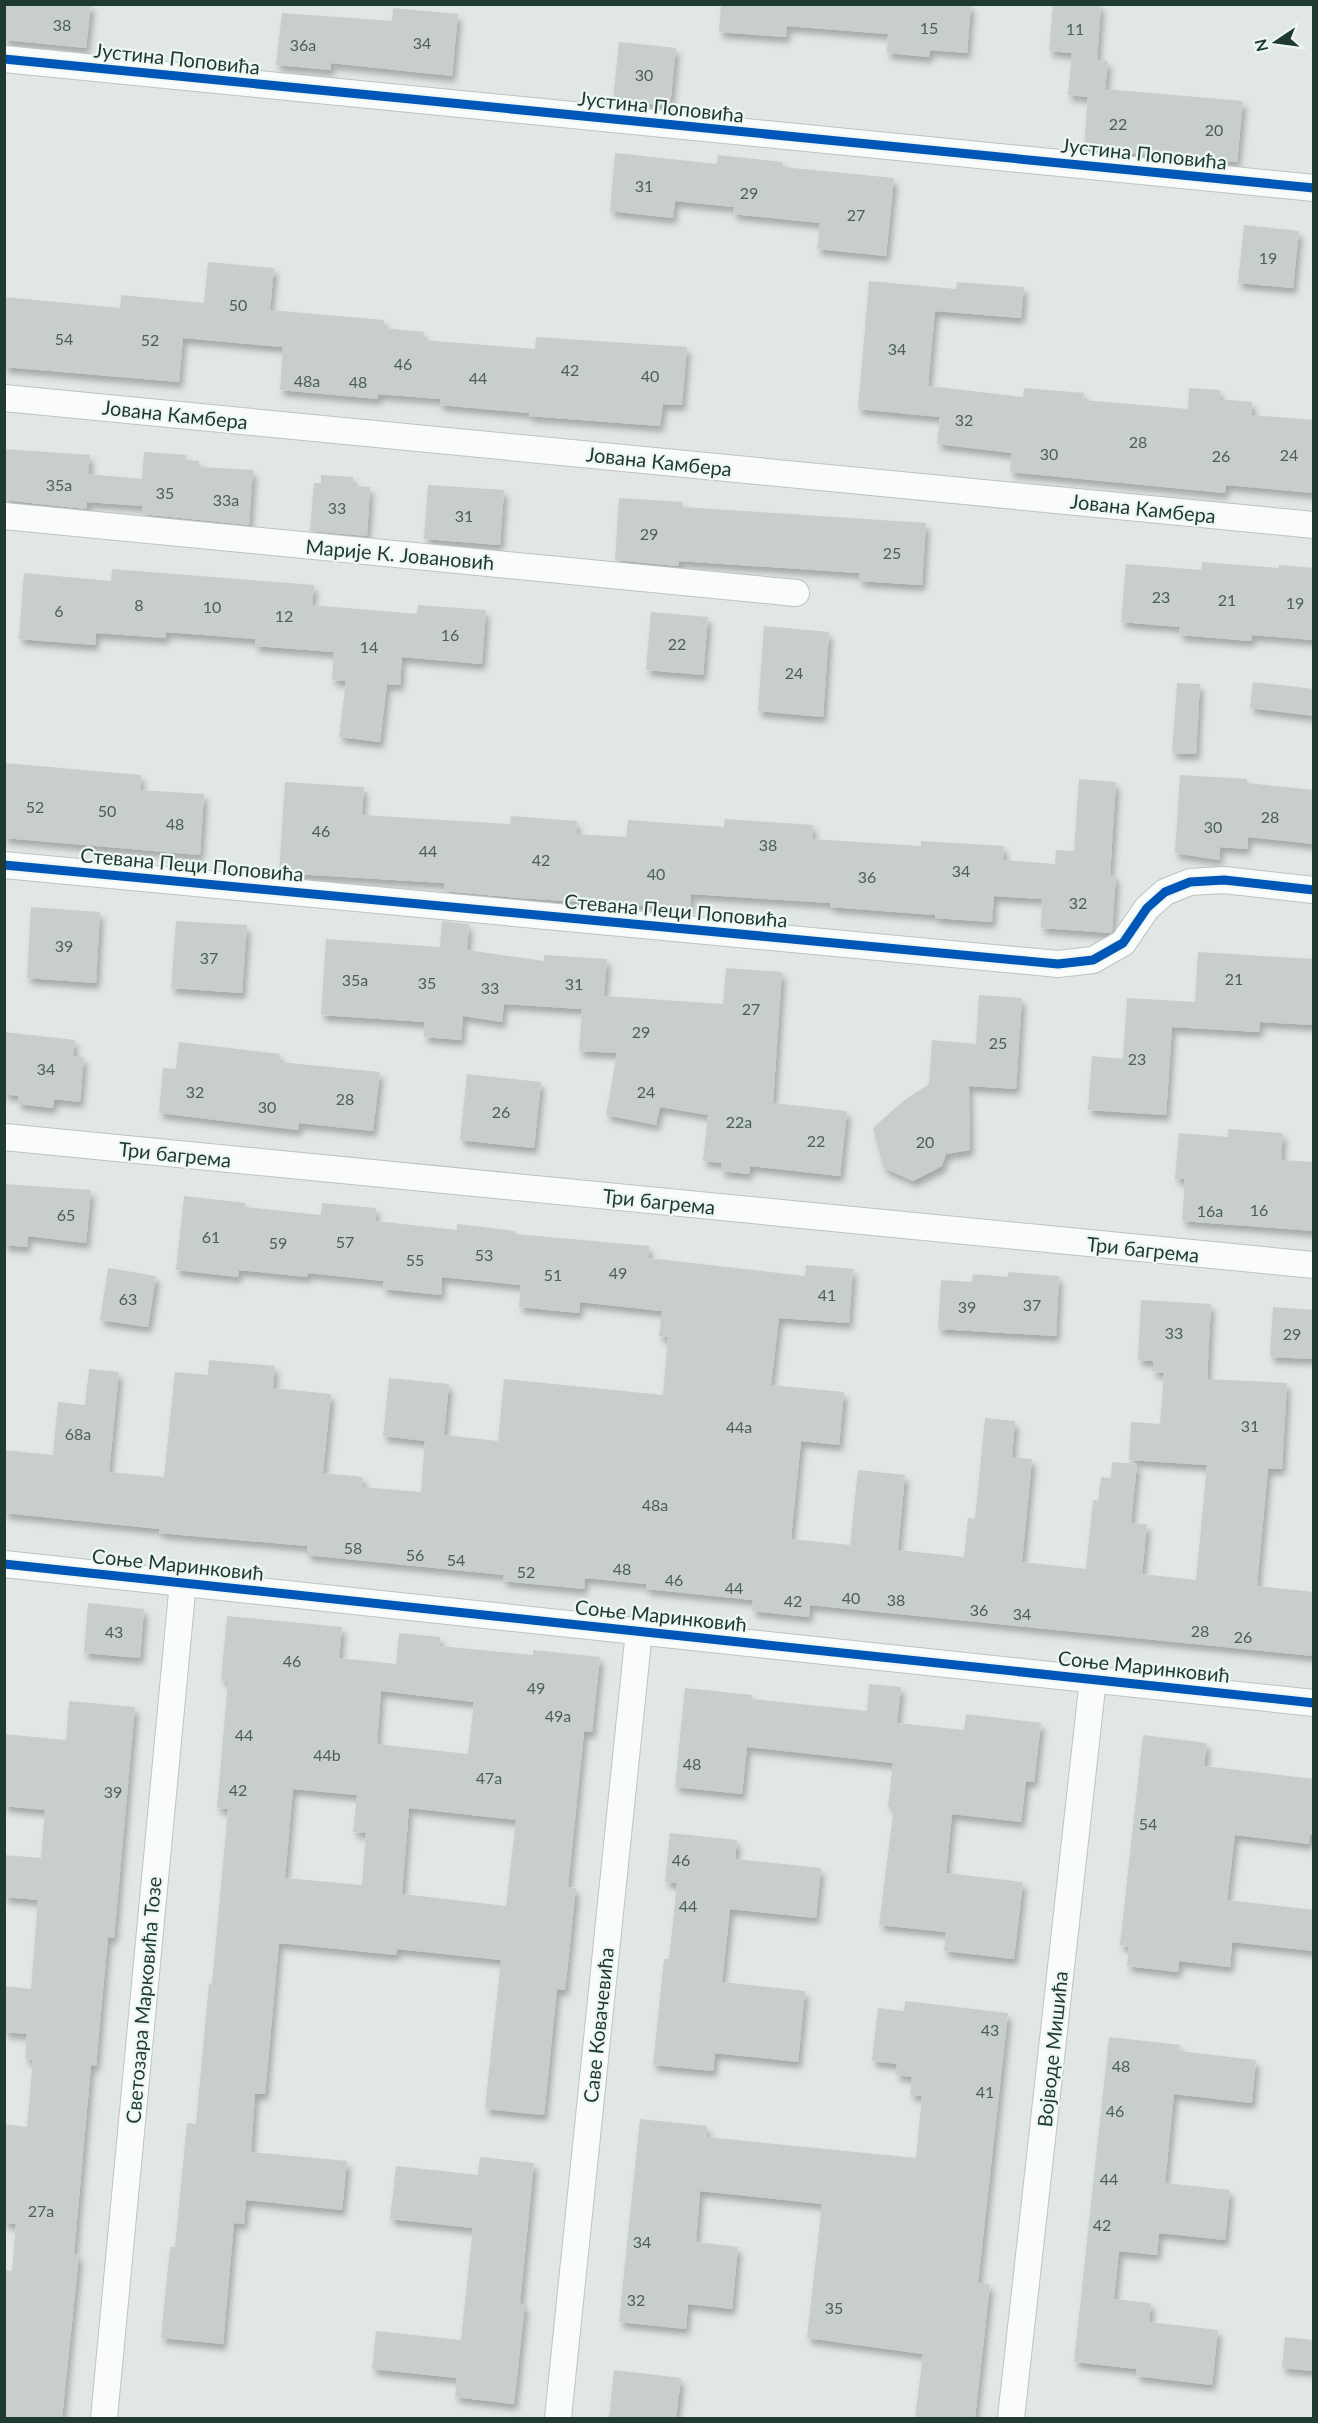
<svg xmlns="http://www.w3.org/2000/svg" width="1318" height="2423" font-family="Lato,sans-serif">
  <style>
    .building { fill: #c8cecb; fill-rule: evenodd; filter: url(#shadow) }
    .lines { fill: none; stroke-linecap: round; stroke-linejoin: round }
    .minor-casing { stroke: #bec4c1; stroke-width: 28 }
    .minor { stroke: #fafbfb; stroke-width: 26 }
    .cycleway-casing { stroke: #eef7f2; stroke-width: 13 }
    .cycleway { stroke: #0057b8; stroke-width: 9 }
    .labels { text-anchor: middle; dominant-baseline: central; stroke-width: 4.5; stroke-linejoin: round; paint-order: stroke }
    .number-label { font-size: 16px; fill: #4a6059 }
    .street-label { font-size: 20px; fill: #1f3a32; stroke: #eef7f2 }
  </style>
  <defs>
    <filter id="shadow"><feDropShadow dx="3.5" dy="6" stdDeviation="3" flood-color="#0004"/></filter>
  </defs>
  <rect width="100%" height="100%" fill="#e1e7e4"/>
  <g class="building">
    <path d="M4 4H91L86 48 4 40Z"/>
    <path d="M721 4H971L967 53 930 50 929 57 887 53 888 34 787 26 786 37 719 32Z"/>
    <path d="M1053 4H1101L1097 60 1108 61 1105 89 1243 101 1237 162 1084 149 1088 97 1068 95 1072 53 1049 51Z"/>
    <path d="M393 8 458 14 452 76 331 63V70L276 65 282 13 392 21Z"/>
    <path d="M619 42 676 48 670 106 613 100Z"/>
    <path d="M615 153 717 164 718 155 783 162V167L894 178 886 256 817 249 820 223 733 214 734 207 675 201 673 218 610 211Z"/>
    <path d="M1244 225 1299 231 1293 288 1238 283Z"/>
    <path d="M208 262 274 268 270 310 384 320V328L424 332 423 340 535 349 536 337 687 347 682 405 663 404 660 426 529 416V413L440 405V399L378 394V399L280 390 283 347 183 338 179 382 4 367V297L120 308 121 295 204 303Z"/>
    <path d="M869 281 956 289 957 282 1024 287 1021 318 935 311 928 386 1023 397 1024 388 1084 393 1083 400 1188 409 1189 388 1220 390 1219 399 1252 402V415L1314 420V493L1226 485 1225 493 1010 472 1012 453 937 444 940 417 858 409Z"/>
    <path d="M4 449 90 455 88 474 142 479 144 452 186 455 185 460 199 461V467L253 470 249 525 142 514 143 506 87 502 86 509 4 500Z"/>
    <path d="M321 475 353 477V486L370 487 367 536 310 531 314 483H321Z"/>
    <path d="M428 485 504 490 500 545 424 539Z"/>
    <path d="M619 498 682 502V507L926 523 922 585 859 581V573L679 561 678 566 615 560Z"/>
    <path d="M1202 562 1279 568V565L1314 568V640L1252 635 1251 641 1179 635 1180 627 1121 622 1126 564 1201 570Z"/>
    <path d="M112 569 314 585 312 605 417 614 418 605 486 610 482 664 402 657 400 685 387 684 380 742 339 737 346 681 332 680 334 652 255 646V639L166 632V638L96 633 95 645 19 639 24 573 111 581Z"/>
    <path d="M651 612 708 617 703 675 646 670Z"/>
    <path d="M764 626 829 632 823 717 758 711Z"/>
    <path d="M1253 682 1314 689V716L1250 708Z"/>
    <path d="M1177 683 1200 684 1196 754 1172 753Z"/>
    <path d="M4 763 141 775 140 790 204 794 200 855 4 838Z"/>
    <path d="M1180 775 1247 779V783L1314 790V844L1248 837 1247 849 1220 847 1219 860 1175 853Z"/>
    <path d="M1079 779 1116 782 1110 875H1116L1112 932 1110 933 1041 928 1042 899 994 896 992 922 935 918V915L830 907V903L691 894 690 909 519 898 444 891V883L279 873 285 782 364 787 362 815 510 824 511 816 577 821 576 834 626 837 628 820 724 827 725 819 813 825 812 839 921 846V841L1004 846 1003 860 1055 864 1056 850 1074 851Z"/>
    <path d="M31 907 100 912 96 983 27 978Z"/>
    <path d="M176 921 247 925 242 993 171 988Z"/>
    <path d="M442 921 469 924 467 950 544 961V955L607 959 604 996 723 1004 726 968 782 972 773 1103 847 1111 840 1176 750 1166 749 1174 721 1171 722 1163 703 1161 708 1115 660 1107 656 1125 606 1115 617 1053 579 1051 582 1009 504 1004 502 1022 463 1016 461 1040 424 1037 425 1022 321 1015 326 939 440 947Z"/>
    <path d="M1198 952 1314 959V1025L1260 1022 1259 1032 1172 1027 1166 1115 1088 1110 1092 1056 1123 1059 1127 998 1195 1002Z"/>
    <path d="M979 995 1022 998 1016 1089 969 1086 970 1150 946 1154 942 1166 913 1181 884 1168 873 1128 903 1101 929 1084 932 1040 976 1044Z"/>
    <path d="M4 1032 75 1040 73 1056 84 1057 80 1102 54 1099 53 1108 18 1104 19 1096 4 1094Z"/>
    <path d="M179 1042 280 1054 279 1062 380 1072 373 1131 299 1123 298 1130 159 1113 163 1068 176 1069Z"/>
    <path d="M467 1074 541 1082 534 1148 460 1140Z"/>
    <path d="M1228 1129 1283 1133 1281 1160 1314 1162V1231L1182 1221 1185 1179H1175L1179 1133 1228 1137Z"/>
    <path d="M4 1184 91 1190 86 1243 28 1236 27 1247 4 1245Z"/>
    <path d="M184 1196 246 1203 245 1207 321 1215 322 1203 376 1208 375 1221 457 1230V1224L515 1231V1234L649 1246 648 1258 805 1276 806 1265 853 1269 849 1323 779 1318 771 1385 844 1392 839 1445 801 1441 791 1539 850 1545 858 1470 905 1475 898 1550 964 1557 968 1518 975 1519 985 1418 1015 1421 1012 1457 1032 1459 1022 1562 1086 1569 1093 1500 1098 1501 1101 1477 1111 1478 1112 1462 1137 1464 1131 1523 1147 1524 1142 1574 1196 1580 1207 1465 1129 1460 1131 1422 1160 1424 1164 1373 1153 1372V1361L1138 1360 1141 1300 1211 1304 1207 1379 1287 1383 1282 1469H1268L1257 1586 1314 1592V1656L810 1605 809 1617 752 1611 753 1600 646 1589V1584L585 1578 584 1589 503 1581 504 1575 307 1555V1546L159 1533 160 1529 4 1513V1450L53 1455 58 1402 85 1405 89 1369 119 1372 109 1472 164 1477 175 1372 208 1375 209 1360 275 1366 273 1388 331 1394 323 1473 363 1477 362 1487 421 1492 425 1441 383 1436 389 1378 449 1384 444 1435 498 1441 504 1379 663 1395 668 1337 659 1336 662 1311 580 1302 579 1313 519 1307 521 1285 442 1277 441 1295 383 1289 384 1281 308 1273 307 1277 239 1270 238 1277 176 1270Z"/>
    <path d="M108 1268 156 1276 148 1327 100 1320Z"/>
    <path d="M1008 1272 1059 1276 1056 1336 938 1329 941 1280 972 1282 973 1274 1008 1277Z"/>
    <path d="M1273 1307 1314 1310V1359L1270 1357Z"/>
    <path d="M88 1603 144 1609 140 1658 84 1653Z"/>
    <path d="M227 1616 342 1627 339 1658 396 1664 399 1633 440 1637V1646L533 1655V1650L600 1657 592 1732H584L568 1887 576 1888 565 1990 557 1989 544 2115 485 2109 501 1960 397 1949 396 1955 279 1943 265 2094H255L251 2152 347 2161 342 2210 246 2200 244 2224 234 2223 223 2344 161 2338 170 2247H175L187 2123 196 2124 209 1983 212 1984 228 1809 217 1808 228 1681 221 1680ZM381 1691 474 1702 468 1754 377 1744ZM293 1789 357 1795 353 1832 366 1833 362 1885 285 1878ZM409 1808 516 1820 506 1906 402 1894Z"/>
    <path d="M869 1684 901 1687 897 1723 964 1730 966 1714 1041 1723 1034 1782 1026 1781 1021 1822 952 1814 946 1873 1023 1882 1014 1959 944 1951 946 1932 879 1925 894 1807H888L893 1763 747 1747 742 1794 675 1787 685 1688 752 1695V1699L867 1711Z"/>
    <path d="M69 1701 135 1707 114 1938 108 1937 96 2066 91 2065 74 2254 79 2255 62 2418H4V2270L12 2271 16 2224 4 2223V2124L27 2127 33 2060 25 2059 27 2034 4 2032V1986L31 1989 38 1900 4 1897V1855L41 1858 45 1810 4 1806V1734L66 1740Z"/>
    <path d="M1143 1735 1207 1743 1204 1766 1314 1779V1835H1310L1309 1844 1235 1835 1227 1900 1314 1910V1951L1232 1942 1230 1967 1179 1961 1178 1972 1127 1966 1129 1947 1120 1945Z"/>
    <path d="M670 1833 737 1840 735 1859 821 1868 816 1918 730 1909 722 1982 805 1991 798 2062 715 2053 713 2071 653 2065 664 1959H669L677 1883 665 1882Z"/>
    <path d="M905 2001 1008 2013 978 2283 990 2284 975 2418H915L923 2354 807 2338 822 2204 700 2191 696 2242 738 2247 732 2309 688 2304 686 2329 619 2322 640 2119 707 2126 706 2137 916 2158 922 2096 910 2095 912 2077 896 2075 897 2064 872 2061 878 2008 904 2011Z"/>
    <path d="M1109 2037 1180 2045 1179 2051 1256 2060 1252 2103 1174 2094 1165 2183 1230 2190 1225 2240 1159 2233 1157 2255 1119 2251 1114 2299 1151 2303 1149 2322 1218 2330 1212 2385 1136 2376 1137 2369 1074 2362Z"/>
    <path d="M480 2157 534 2163 520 2304H525L514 2404 455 2397 457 2378 372 2369 376 2331 461 2340 473 2228 390 2219 396 2166 478 2175Z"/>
    <path d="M1285 2337 1314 2340V2371L1282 2368Z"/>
    <path d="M614 2370 681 2378 676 2418H609Z"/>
  </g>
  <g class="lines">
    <g class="minor-casing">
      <g id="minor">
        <path d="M4 59 1314 188"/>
        <path d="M4 398 1314 525"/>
        <path d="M4 516 796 593"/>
        <path d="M4 865 1058 964 1093 960 1123 943 1147 908 1165 892 1190 882 1224 880 1314 890"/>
        <path d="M4 1137 1314 1265"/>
        <path d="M4 1564 1314 1703"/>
        <path d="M104 2418 183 1582"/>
        <path d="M558 2418 639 1631"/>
        <path d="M1011 2418 1093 1679"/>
      </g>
    </g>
    <use href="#minor" class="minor"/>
    <g class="cycleway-casing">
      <g id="cycleway">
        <path d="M4 59 1314 188"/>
        <path d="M4 865 1058 964 1093 960 1123 943 1147 908 1165 892 1190 882 1224 880 1314 890"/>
        <path d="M4 1564 1314 1703"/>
      </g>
    </g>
    <use href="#cycleway" class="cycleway"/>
  </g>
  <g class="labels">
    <g class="number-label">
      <text x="62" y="24">38</text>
      <text x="929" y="27">15</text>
      <text x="1075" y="28">11</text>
      <text x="422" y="42">34</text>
      <text x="303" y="44">36a</text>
      <text x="644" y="74">30</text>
      <text x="1118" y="123">22</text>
      <text x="1214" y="129">20</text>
      <text x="644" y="185">31</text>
      <text x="749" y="192">29</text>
      <text x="856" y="214">27</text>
      <text x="1268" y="257">19</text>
      <text x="238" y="304">50</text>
      <text x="64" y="338">54</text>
      <text x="150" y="339">52</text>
      <text x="897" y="348">34</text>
      <text x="403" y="363">46</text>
      <text x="570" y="369">42</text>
      <text x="650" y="375">40</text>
      <text x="478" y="377">44</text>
      <text x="307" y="380">48a</text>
      <text x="358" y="381">48</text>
      <text x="964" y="419">32</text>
      <text x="1138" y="441">28</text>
      <text x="1049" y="453">30</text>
      <text x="1289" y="454">24</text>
      <text x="1221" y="455">26</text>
      <text x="59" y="484">35a</text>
      <text x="165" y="492">35</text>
      <text x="226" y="499">33a</text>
      <text x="337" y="507">33</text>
      <text x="464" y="515">31</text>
      <text x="649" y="533">29</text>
      <text x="892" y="552">25</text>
      <text x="1161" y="596">23</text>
      <text x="1227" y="599">21</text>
      <text x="1295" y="602">19</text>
      <text x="139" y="604">8</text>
      <text x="212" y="606">10</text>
      <text x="59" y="610">6</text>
      <text x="284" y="615">12</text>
      <text x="450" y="634">16</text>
      <text x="677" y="643">22</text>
      <text x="369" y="646">14</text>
      <text x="794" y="672">24</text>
      <text x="35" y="806">52</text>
      <text x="107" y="810">50</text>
      <text x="1270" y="816">28</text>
      <text x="175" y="823">48</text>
      <text x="1213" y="826">30</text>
      <text x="321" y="830">46</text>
      <text x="768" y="844">38</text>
      <text x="428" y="850">44</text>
      <text x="541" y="859">42</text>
      <text x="961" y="870">34</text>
      <text x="656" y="873">40</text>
      <text x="867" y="876">36</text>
      <text x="1078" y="902">32</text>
      <text x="64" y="945">39</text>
      <text x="209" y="957">37</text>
      <text x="1234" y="978">21</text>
      <text x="355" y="979">35a</text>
      <text x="427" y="982">35</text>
      <text x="574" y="983">31</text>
      <text x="490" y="987">33</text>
      <text x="751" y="1008">27</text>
      <text x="641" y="1031">29</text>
      <text x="998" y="1042">25</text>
      <text x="1137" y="1058">23</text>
      <text x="46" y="1068">34</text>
      <text x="195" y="1091">32</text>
      <text x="646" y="1091">24</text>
      <text x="345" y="1098">28</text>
      <text x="267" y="1106">30</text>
      <text x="501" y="1111">26</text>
      <text x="739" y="1121">22a</text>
      <text x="816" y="1140">22</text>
      <text x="925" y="1141">20</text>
      <text x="1259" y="1209">16</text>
      <text x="1210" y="1210">16a</text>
      <text x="66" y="1214">65</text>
      <text x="211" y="1236">61</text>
      <text x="345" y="1241">57</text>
      <text x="278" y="1242">59</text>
      <text x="484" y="1254">53</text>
      <text x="415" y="1259">55</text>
      <text x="618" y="1272">49</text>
      <text x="553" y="1274">51</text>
      <text x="827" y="1294">41</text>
      <text x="128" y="1298">63</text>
      <text x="1032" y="1304">37</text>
      <text x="967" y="1306">39</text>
      <text x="1174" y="1332">33</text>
      <text x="1292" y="1333">29</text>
      <text x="1250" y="1425">31</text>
      <text x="739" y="1426">44a</text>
      <text x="78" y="1433">68a</text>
      <text x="655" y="1504">48a</text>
      <text x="353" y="1547">58</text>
      <text x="415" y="1554">56</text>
      <text x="456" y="1559">54</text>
      <text x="622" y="1568">48</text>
      <text x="526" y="1571">52</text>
      <text x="674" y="1579">46</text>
      <text x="734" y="1587">44</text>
      <text x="851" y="1597">40</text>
      <text x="896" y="1599">38</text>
      <text x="793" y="1600">42</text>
      <text x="979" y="1609">36</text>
      <text x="1022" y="1613">34</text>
      <text x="1200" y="1630">28</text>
      <text x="114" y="1631">43</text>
      <text x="1243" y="1636">26</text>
      <text x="292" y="1660">46</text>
      <text x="536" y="1687">49</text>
      <text x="558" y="1715">49a</text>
      <text x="244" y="1734">44</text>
      <text x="327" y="1754">44b</text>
      <text x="692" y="1763">48</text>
      <text x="489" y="1777">47a</text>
      <text x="238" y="1789">42</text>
      <text x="113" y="1791">39</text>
      <text x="1148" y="1823">54</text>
      <text x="681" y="1859">46</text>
      <text x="688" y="1905">44</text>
      <text x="990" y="2029">43</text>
      <text x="1121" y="2065">48</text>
      <text x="985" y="2091">41</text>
      <text x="1115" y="2110">46</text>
      <text x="1109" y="2178">44</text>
      <text x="41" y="2210">27a</text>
      <text x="1102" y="2224">42</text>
      <text x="642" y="2241">34</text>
      <text x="636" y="2299">32</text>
      <text x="834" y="2307">35</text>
    </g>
    <g class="street-label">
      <text transform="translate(177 58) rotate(6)">Јустина Поповића</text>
      <text transform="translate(661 106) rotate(6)">Јустина Поповића</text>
      <text transform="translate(1144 153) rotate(6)">Јустина Поповића</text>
      <text transform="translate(175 414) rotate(6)">Јована Камбера</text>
      <text transform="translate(659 461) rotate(6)">Јована Камбера</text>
      <text transform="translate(1143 508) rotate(6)">Јована Камбера</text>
      <text transform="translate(400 554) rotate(5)">Марије К. Јовановић</text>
      <text transform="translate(192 864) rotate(5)">Стевана Пеци Поповића</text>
      <text transform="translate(676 910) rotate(5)">Стевана Пеци Поповића</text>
      <text transform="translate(175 1154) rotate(6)">Три багрема</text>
      <text transform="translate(659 1201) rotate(6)">Три багрема</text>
      <text transform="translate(1143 1249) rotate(6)">Три багрема</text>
      <text transform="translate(178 1564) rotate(6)">Соње Маринковић</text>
      <text transform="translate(661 1615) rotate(6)">Соње Маринковић</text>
      <text transform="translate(1144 1666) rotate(6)">Соње Маринковић</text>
      <text transform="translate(143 2000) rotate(-85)">Светозара Марковића Тозе</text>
      <text transform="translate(598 2025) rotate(-84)">Саве Ковачевића</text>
      <text transform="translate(1052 2049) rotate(-84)">Војводе Мишића</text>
    </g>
  </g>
  <rect width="1318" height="2423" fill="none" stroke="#1f3a32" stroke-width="12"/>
  <g transform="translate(1276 42) rotate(257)" stroke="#eef7f2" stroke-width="4.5" paint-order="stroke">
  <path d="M0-4.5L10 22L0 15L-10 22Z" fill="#1f3a32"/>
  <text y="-9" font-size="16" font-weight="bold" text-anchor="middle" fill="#1f3a32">N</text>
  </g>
</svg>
